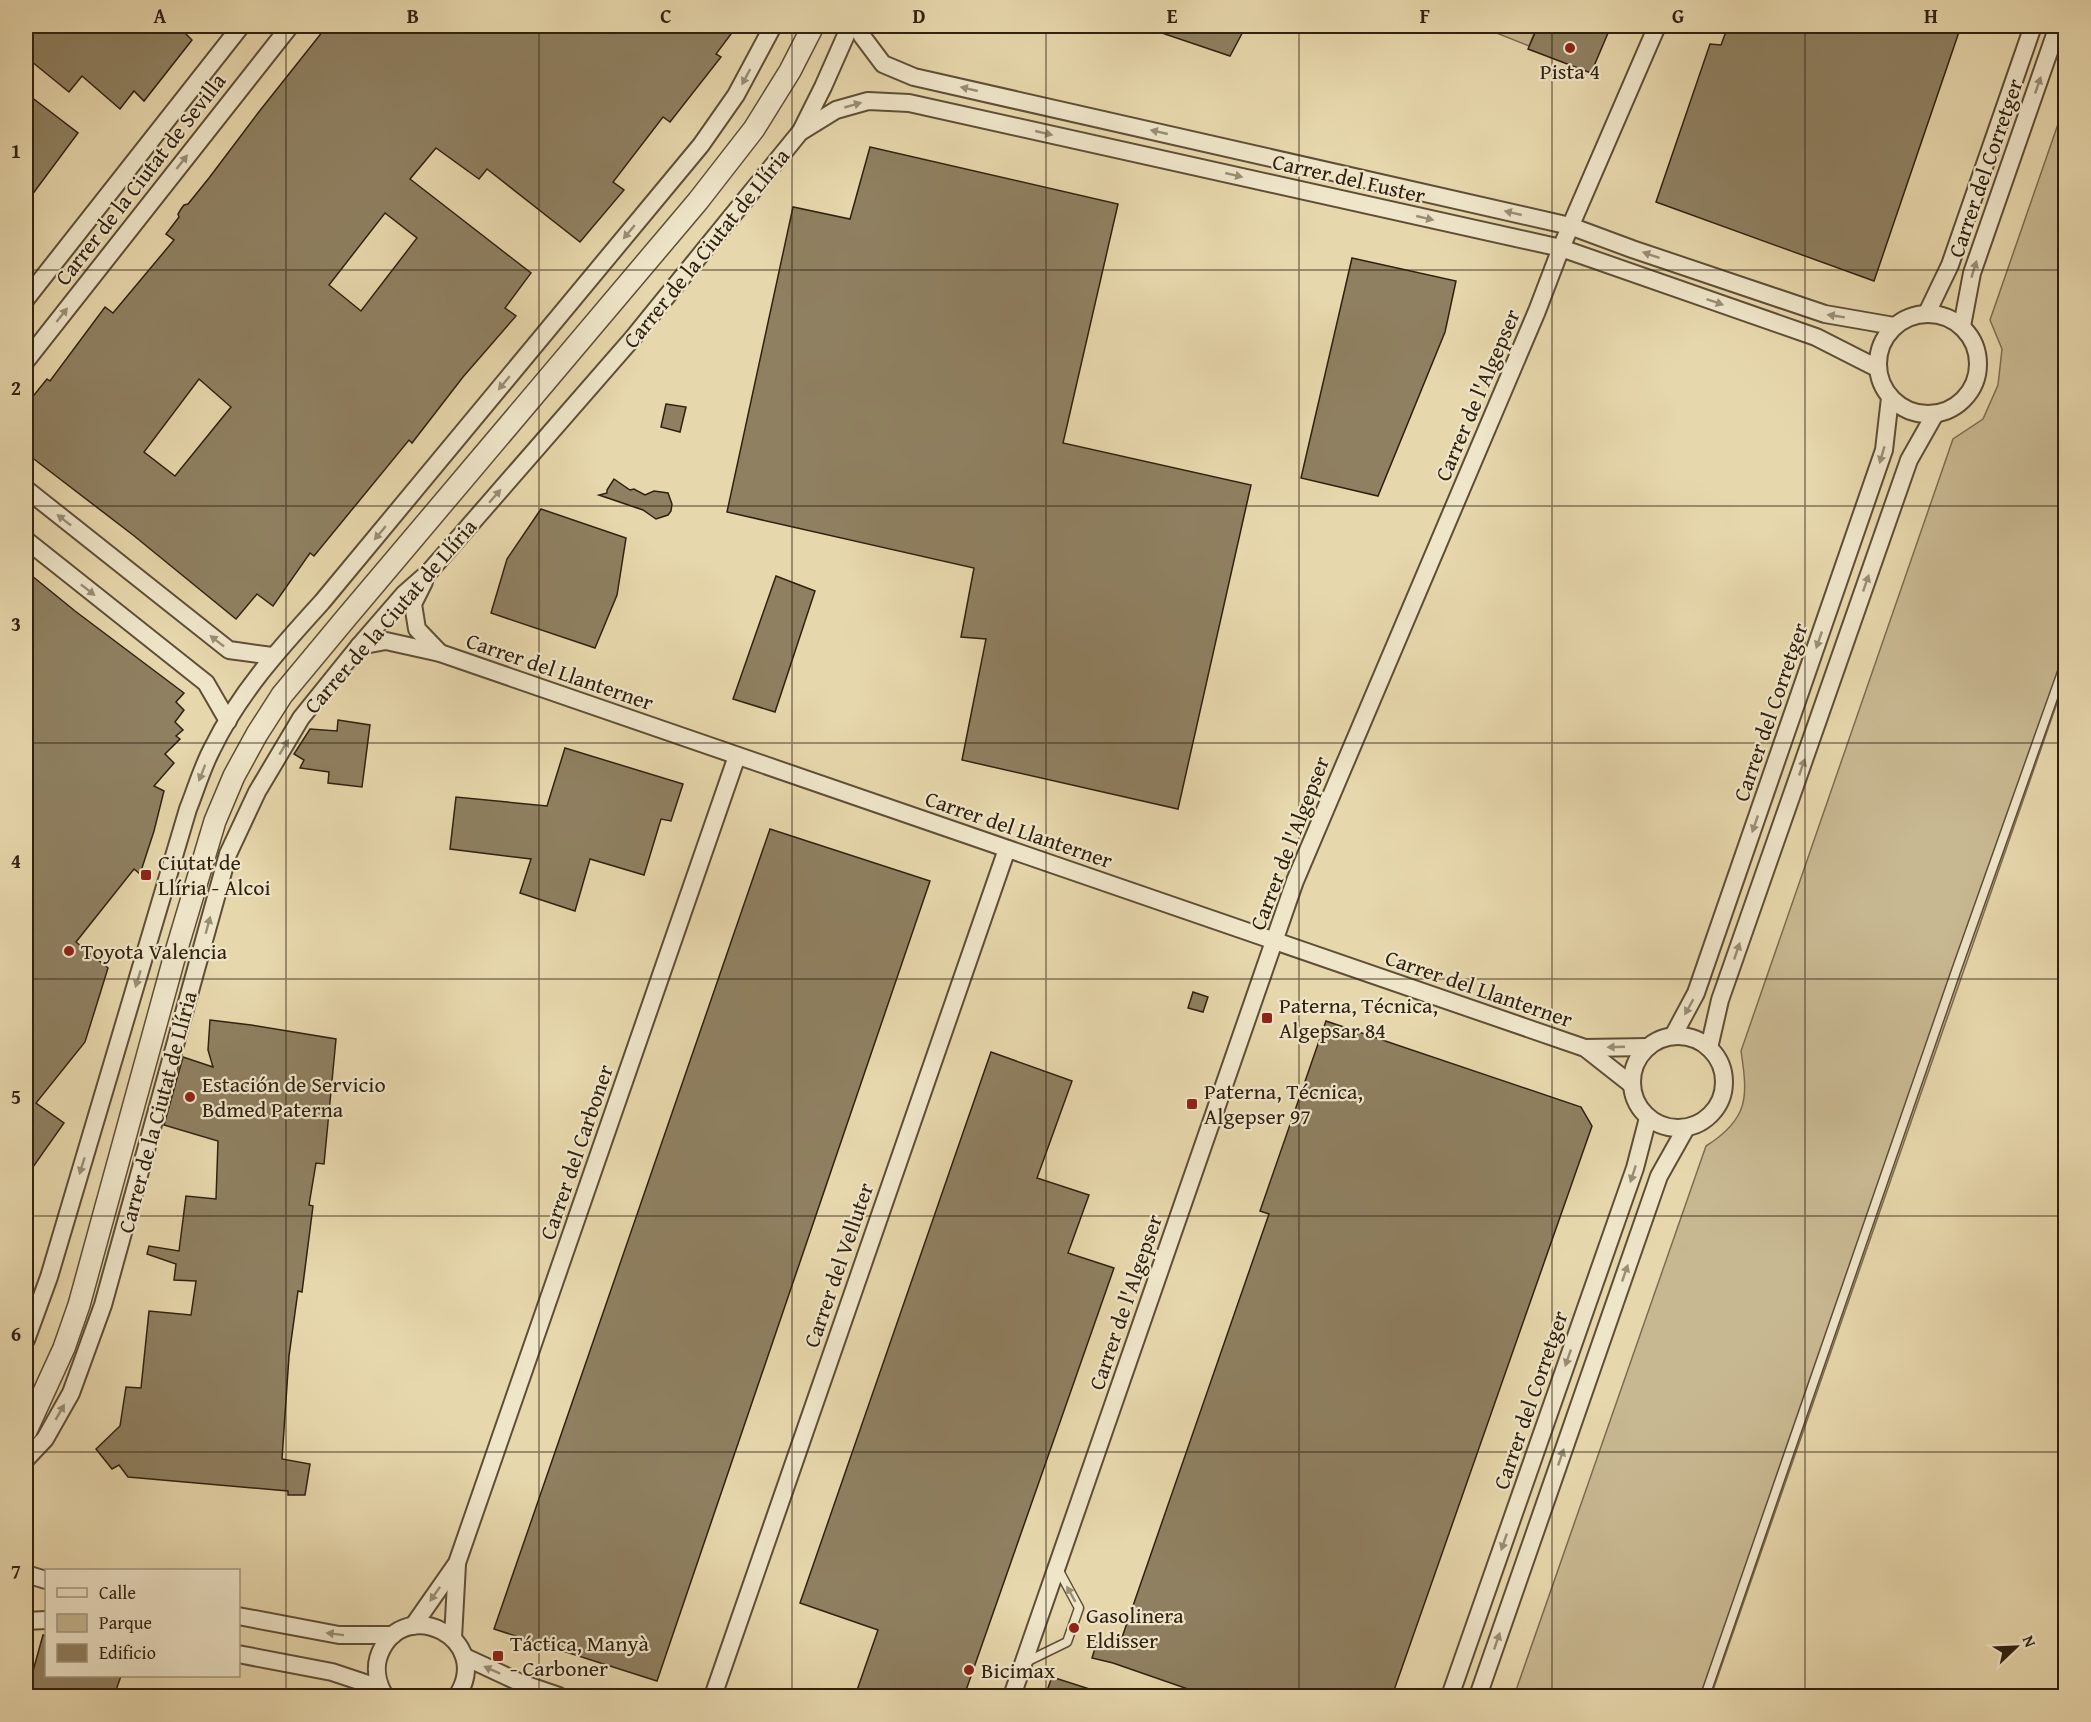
<svg xmlns="http://www.w3.org/2000/svg" width="2091" height="1722" font-family="'Gentium Book Plus',serif">
  <style>
    .green { fill: #c8b891; stroke: #7c6c50; stroke-width: 1.5 }
    .building { fill: #8f8061; stroke: #30210f; stroke-width: 1.5; fill-rule: evenodd }
    .lines { fill: none; stroke-linecap: round; stroke-linejoin: round }
    .service-casing { stroke: #5e4e36; stroke-width: 11 }
    .minor-casing { stroke: #5e4e36; stroke-width: 20 }
    .tertiary-casing { stroke: #5e4e36; stroke-width: 24 }
    .service { stroke: #efe5c9; stroke-width: 8 }
    .minor { stroke: #efe5c9; stroke-width: 16 }
    .tertiary { stroke: #efe5c9; stroke-width: 21 }
    .oneway { fill: #998d75 }
    .grid { fill: none; stroke: #30210f; stroke-width: 1.5; stroke-opacity: 0.55 }
    .poi-dot { fill: #8f2418; stroke: #efe5c9; stroke-width: 2 }
    .labels { text-anchor: middle; dominant-baseline: central; stroke-width: 4.5; stroke-linejoin: round; paint-order: stroke }
    .poi-label { font-size: 22px; fill: #30210f; stroke: #efe5c9; text-anchor: start }
    .street-label { font-size: 22px; fill: #30210f; stroke: #efe5c9 }
    .neatline { fill: none; stroke: #30210f; stroke-width: 2 }
    .grid-label { font-size: 20px; text-anchor: middle; font-weight: bold; fill: #30210f }
  </style>
  <rect width="100%" height="100%" fill="#e7d7ac"/>
  <filter id="stains"><feTurbulence type="fractalNoise" baseFrequency=".00333" numOctaves="4"/><feColorMatrix values="0 0 0 0 .2 0 0 0 0 .09 0 0 0 0 .02 0 0 0 .5 -.17"/></filter>
  <radialGradient id="worn" r=".72"><stop offset=".6" stop-color="#630" stop-opacity="0"/><stop offset="1" stop-color="#630" stop-opacity=".3"/></radialGradient>
  <g class="green">
    <path d="M1479 26H1537L1529 46Z"/>
    <path d="M2065 104V680L1711 1696H1514L1706 1146C1749 1119 1748 1097 1741 1051L1953 439 1983 419 1998 385 2002 349 1990 320Z"/>
  </g>
  <g class="building">
    <path d="M26 26H178L192 40 144 101 134 91 120 109 82 76 69 92 26 57Z"/>
    <path d="M327 26H737L716 54 721 57 670 122 663 117 613 182 624 190 580 242 487 169 479 179 436 148 410 179 531 273 505 308 516 316 463 377 412 443 409 440 314 556 310 553 273 606 257 594 236 619 133 535 26 453V405L47 379 50 381 105 307 113 313 174 240 166 234 179 217 178 214 181 209 184 205 188 204 209 178 258 113ZM385 213 417 238 361 311 329 285ZM199 379 231 407 175 476 144 452Z"/>
    <path d="M1147 26H1246L1230 56 1147 28Z"/>
    <path d="M1538 26H1611L1591 73 1528 49Z"/>
    <path d="M1728 26H1961L1874 281 1656 202 1710 44 1721 45Z"/>
    <path d="M26 93 78 133 26 203Z"/>
    <path d="M870 147 1118 204 1063 443 1251 485 1178 809 962 760 986 639 961 637 974 568 727 512 793 207 850 219Z"/>
    <path d="M1352 258 1456 281 1445 332 1378 496 1301 478Z"/>
    <path d="M666 404 686 407 680 432 661 427Z"/>
    <path d="M614 479 630 490 634 489 645 495 654 491 668 493 672 504 671 511 668 515 656 519 643 510 599 495 607 493V490Z"/>
    <path d="M541 509 626 538 617 595 595 648 491 613 507 559Z"/>
    <path d="M26 571 75 611 184 693 176 702 184 710 175 722 183 730 176 736 180 739 165 754 174 763 154 786 164 791 154 831 140 874 134 869 76 942 108 968 85 1042 36 1103 64 1123 26 1177Z"/>
    <path d="M776 576 815 591 775 712 733 699Z"/>
    <path d="M338 720 370 725 362 787 328 783 329 772 300 768 304 760 294 754 310 729 337 731Z"/>
    <path d="M565 748 683 784 671 821 661 819 644 875 590 859 575 911 520 893 531 859 450 849 456 797 547 806Z"/>
    <path d="M770 829 930 881 657 1681 494 1629Z"/>
    <path d="M1193 992 1208 997 1203 1012 1188 1008Z"/>
    <path d="M210 1020 251 1025 336 1039 324 1164 316 1163 309 1205 313 1206 302 1292 298 1291 289 1356 282 1459 310 1464 305 1495H288V1491L128 1477 119 1465 112 1469 96 1449 120 1426 126 1387 141 1388 149 1311 191 1315 196 1281 174 1280 176 1264 147 1254 149 1246 179 1251 186 1196 216 1199 218 1141 164 1125 183 1057 213 1067 208 1050Z"/>
    <path d="M1326 1021 1581 1107 1592 1126 1392 1696H1208L1113 1663 1092 1658 1097 1642 1118 1649 1269 1214 1260 1211Z"/>
    <path d="M991 1052 1072 1081 1037 1178 1089 1195 1068 1253 1114 1268 964 1696H855L878 1630 800 1603Z"/>
    <path d="M43 1635 46 1636V1676H121L114 1696H26Z"/>
    <path d="M1052 1677 1102 1693V1696H1045Z"/>
  </g>
  <g class="lines">
    <g class="service-casing">
      <g id="service">
        <path d="M1024 1663 1067 1642 1079 1608 1058 1569"/>
        <path d="M1705 1696 1956 971 2066 661"/>
      </g>
    </g>
    <g class="minor-casing">
      <g id="minor">
        <path d="M858 26 862 36 883 64 914 77 1570 226 1632 249 1825 314 1894 326"/>
        <path d="M802 131 836 110 868 101 909 103 1561 248 1816 337 1877 368"/>
        <path d="M26 299 241 26"/>
        <path d="M1927 313 1950 265 2033 26"/>
        <circle cx="1928" cy="364" r="50"/>
        <path d="M1962 326 1972 273 2058 26"/>
        <path d="M26 361 290 26"/>
        <path d="M26 489 229 650 272 656"/>
        <path d="M26 540 206 683 228 721"/>
        <path d="M424 582 413 604 417 629 440 653"/>
        <path d="M359 646 386 641 440 653 1585 1048 1632 1085"/>
        <circle cx="1678" cy="1082" r="46"/>
        <path d="M1673 1036 1696 993 1884 450 1890 398"/>
        <path d="M1585 1048 1648 1047"/>
        <path d="M1709 1048 1720 1000 1909 460 1935 414"/>
        <path d="M26 1340 49 1277 188 809C196 789 202 768 212 749 239 693 281 647 322 602L701 145 736 95 773 26"/>
        <path d="M26 1459 45 1439 71 1393 103 1305 228 854 257 792 301 718 359 646 404 594 429 572 632 339 801 131 823 87 850 26"/>
        <path d="M26 1574 46 1580"/>
        <path d="M238 1616 339 1635H393"/>
        <path d="M26 1621 46 1620"/>
        <path d="M413 1626 457 1563 737 756"/>
        <path d="M453 1638 457 1564"/>
        <path d="M238 1654 332 1672 380 1688"/>
        <path d="M465 1657 521 1683 559 1696"/>
        <path d="M385 1696C377 1683 374 1667 380 1653 405 1594 494 1639 457 1696"/>
        <path d="M713 1696 1007 849"/>
        <path d="M1012 1696 1295 881 1537 311 1561 248 1657 26"/>
        <path d="M1450 1696 1635 1168 1648 1118"/>
        <path d="M1478 1696 1659 1176 1686 1128"/>
      </g>
    </g>
    <g class="tertiary-casing">
      <path id="tertiary" d="M26 1431 64 1348 79 1305 175 955 215 821 234 776 257 734 282 695 346 618 698 201 754 129 790 71 813 26"/>
    </g>
    <use href="#service" class="service"/>
    <use href="#minor" class="minor"/>
    <use href="#tertiary" class="tertiary"/>
  </g>
  <defs><path id="oneway-solid" d="M-6-.8H1V-3.2L6.5 0L1 3.2V.8H-6Z" transform="scale(1.5)"/></defs>
  <g class="oneway">
    <use href="#oneway-solid" transform="translate(746 77) rotate(118)"/>
    <use href="#oneway-solid" transform="translate(2038 85) rotate(-71)"/>
    <use href="#oneway-solid" transform="translate(969 89) rotate(-167)"/>
    <use href="#oneway-solid" transform="translate(853 105) rotate(-16)"/>
    <use href="#oneway-solid" transform="translate(1159 132) rotate(-167)"/>
    <use href="#oneway-solid" transform="translate(1044 133) rotate(13)"/>
    <use href="#oneway-solid" transform="translate(182 162) rotate(-52)"/>
    <use href="#oneway-solid" transform="translate(1234 175) rotate(13)"/>
    <use href="#oneway-solid" transform="translate(1513 213) rotate(-167)"/>
    <use href="#oneway-solid" transform="translate(1425 218) rotate(13)"/>
    <use href="#oneway-solid" transform="translate(629 232) rotate(130)"/>
    <use href="#oneway-solid" transform="translate(1651 255) rotate(-161)"/>
    <use href="#oneway-solid" transform="translate(1974 269) rotate(-73)"/>
    <use href="#oneway-solid" transform="translate(1715 302) rotate(19)"/>
    <use href="#oneway-solid" transform="translate(62 315) rotate(-52)"/>
    <use href="#oneway-solid" transform="translate(1836 316) rotate(-171)"/>
    <use href="#oneway-solid" transform="translate(504 383) rotate(130)"/>
    <use href="#oneway-solid" transform="translate(1882 455) rotate(106)"/>
    <use href="#oneway-solid" transform="translate(495 496) rotate(-49)"/>
    <use href="#oneway-solid" transform="translate(64 520) rotate(-142)"/>
    <use href="#oneway-solid" transform="translate(380 533) rotate(130)"/>
    <use href="#oneway-solid" transform="translate(1866 583) rotate(-71)"/>
    <use href="#oneway-solid" transform="translate(88 590) rotate(38)"/>
    <use href="#oneway-solid" transform="translate(1819 640) rotate(109)"/>
    <use href="#oneway-solid" transform="translate(217 641) rotate(-142)"/>
    <use href="#oneway-solid" transform="translate(284 747) rotate(-59)"/>
    <use href="#oneway-solid" transform="translate(1802 767) rotate(-71)"/>
    <use href="#oneway-solid" transform="translate(202 773) rotate(111)"/>
    <use href="#oneway-solid" transform="translate(1755 824) rotate(109)"/>
    <use href="#oneway-solid" transform="translate(208 925) rotate(-75)"/>
    <use href="#oneway-solid" transform="translate(1737 951) rotate(-71)"/>
    <use href="#oneway-solid" transform="translate(138 979) rotate(107)"/>
    <use href="#oneway-solid" transform="translate(1689 1007) rotate(119)"/>
    <use href="#oneway-solid" transform="translate(1616 1047) rotate(178)"/>
    <use href="#oneway-solid" transform="translate(82 1166) rotate(107)"/>
    <use href="#oneway-solid" transform="translate(1633 1174) rotate(108)"/>
    <use href="#oneway-solid" transform="translate(1625 1273) rotate(-71)"/>
    <use href="#oneway-solid" transform="translate(1568 1358) rotate(109)"/>
    <use href="#oneway-solid" transform="translate(60 1412) rotate(-60)"/>
    <use href="#oneway-solid" transform="translate(1561 1457) rotate(-71)"/>
    <use href="#oneway-solid" transform="translate(1504 1542) rotate(109)"/>
    <use href="#oneway-solid" transform="translate(435 1594) rotate(125)"/>
    <use href="#oneway-solid" transform="translate(1071 1594) rotate(-119)"/>
    <use href="#oneway-solid" transform="translate(335 1634) rotate(-173)"/>
    <use href="#oneway-solid" transform="translate(1497 1641) rotate(-71)"/>
    <use href="#oneway-solid" transform="translate(492 1670) rotate(-156)"/>
  </g>
  <path class="grid" d="M286 26V1696M539 26V1696M792 26V1696M1046 26V1696M1299 26V1696M1552 26V1696M1805 26V1696M26 270H2066M26 506H2066M26 743H2066M26 979H2066M26 1216H2066M26 1452H2066"/>
  <g class="poi-dot">
    <circle cx="1570" cy="48" r="6"/>
    <rect x="140" y="869" width="12" height="12" rx="3"/>
    <circle cx="69" cy="951" r="6"/>
    <rect x="1261" y="1012" width="12" height="12" rx="3"/>
    <circle cx="190" cy="1097" r="6"/>
    <rect x="1186" y="1098" width="12" height="12" rx="3"/>
    <circle cx="1074" cy="1628" r="6"/>
    <rect x="492" y="1650" width="12" height="12" rx="3"/>
    <circle cx="969" cy="1670" r="6"/>
  </g>
  <g class="labels">
    <g class="poi-label">
      <text x="1570" y="71" text-anchor="middle">Pista 4</text>
      <text x="158" y="862">Ciutat de<tspan x="158" dy="25">Llíria - Alcoi</tspan></text>
      <text x="81" y="951">Toyota Valencia</text>
      <text x="1279" y="1005">Paterna, Técnica,<tspan x="1279" dy="25">Algepsar 84</tspan></text>
      <text x="202" y="1084">Estación de Servicio<tspan x="202" dy="25">Bdmed Paterna</tspan></text>
      <text x="1204" y="1091">Paterna, Técnica,<tspan x="1204" dy="25">Algepser 97</tspan></text>
      <text x="1086" y="1615">Gasolinera<tspan x="1086" dy="25">Eldisser</tspan></text>
      <text x="510" y="1643">Táctica, Manyà<tspan x="510" dy="25">- Carboner</tspan></text>
      <text x="981" y="1670">Bicimax</text>
    </g>
    <g class="street-label">
      <text transform="translate(1985 168) rotate(-71)">Carrer del Corretger</text>
      <text transform="translate(1349 178) rotate(13)">Carrer del Fuster</text>
      <text transform="translate(140 179) rotate(-52)">Carrer de la Ciutat de Sevilla</text>
      <text transform="translate(706 248) rotate(-51)">Carrer de la Ciutat de Llíria</text>
      <text transform="translate(1477 395) rotate(-67)">Carrer de l'Algepser</text>
      <text transform="translate(390 616) rotate(-49)">Carrer de la Ciutat de Llíria</text>
      <text transform="translate(560 671) rotate(19)">Carrer del Llanterner</text>
      <text transform="translate(1770 712) rotate(-71)">Carrer del Corretger</text>
      <text transform="translate(1019 829) rotate(19)">Carrer del Llanterner</text>
      <text transform="translate(1289 843) rotate(-69)">Carrer de l'Algepser</text>
      <text transform="translate(1479 988) rotate(19)">Carrer del Llanterner</text>
      <text transform="translate(157 1112) rotate(-75)">Carrer de la Ciutat de Llíria</text>
      <text transform="translate(576 1152) rotate(-71)">Carrer del Carboner</text>
      <text transform="translate(838 1265) rotate(-71)">Carrer del Velluter</text>
      <text transform="translate(1125 1302) rotate(-71)">Carrer de l'Algepser</text>
      <text transform="translate(1530 1400) rotate(-71)">Carrer del Corretger</text>
    </g>
  </g>
  <rect width="2091" height="1722" fill="none" stroke="#e7d7ac" stroke-width="66"/>
  <rect x="45" y="1569" width="195" height="108" fill="#efe5c9" stroke="#a3977f" stroke-width="1.5"/>
  <rect x="57" y="1588" width="30" height="9" fill="#efe5c9" stroke="#a3977f" stroke-width="1.5"/>
  <text x="99" y="1599" font-size="18" fill="#30210f">Calle</text>
  <rect x="57" y="1614" width="30" height="18" fill="#c8b891" stroke="#a3977f" stroke-width="1.5"/>
  <text x="99" y="1629" font-size="18" fill="#30210f">Parque</text>
  <rect x="57" y="1644" width="30" height="18" fill="#8f8061" stroke="#a3977f" stroke-width="1.5"/>
  <text x="99" y="1659" font-size="18" fill="#30210f">Edificio</text>
  <g transform="translate(2016 1647) rotate(67)" stroke="#efe5c9" stroke-width="4.5" paint-order="stroke">
  <path d="M0-4.5L10 22L0 15L-10 22Z" fill="#30210f"/>
  <text y="-9" font-size="16" font-weight="bold" text-anchor="middle" fill="#30210f">N</text>
  </g>
  <rect x="33" y="33" width="2025" height="1656" class="neatline"/>
  <g class="grid-label">
    <text x="160" y="23">A</text>
    <text x="413" y="23">B</text>
    <text x="666" y="23">C</text>
    <text x="919" y="23">D</text>
    <text x="1172" y="23">E</text>
    <text x="1425" y="23">F</text>
    <text x="1678" y="23">G</text>
    <text x="1931" y="23">H</text>
    <text x="16" y="158">1</text>
    <text x="16" y="395">2</text>
    <text x="16" y="631">3</text>
    <text x="16" y="868">4</text>
    <text x="16" y="1104">5</text>
    <text x="16" y="1341">6</text>
    <text x="16" y="1578">7</text>
  </g>
  <rect width="100%" height="100%" filter="url(#stains)"/>
  <rect width="100%" height="100%" fill="url(#worn)"/>
</svg>
